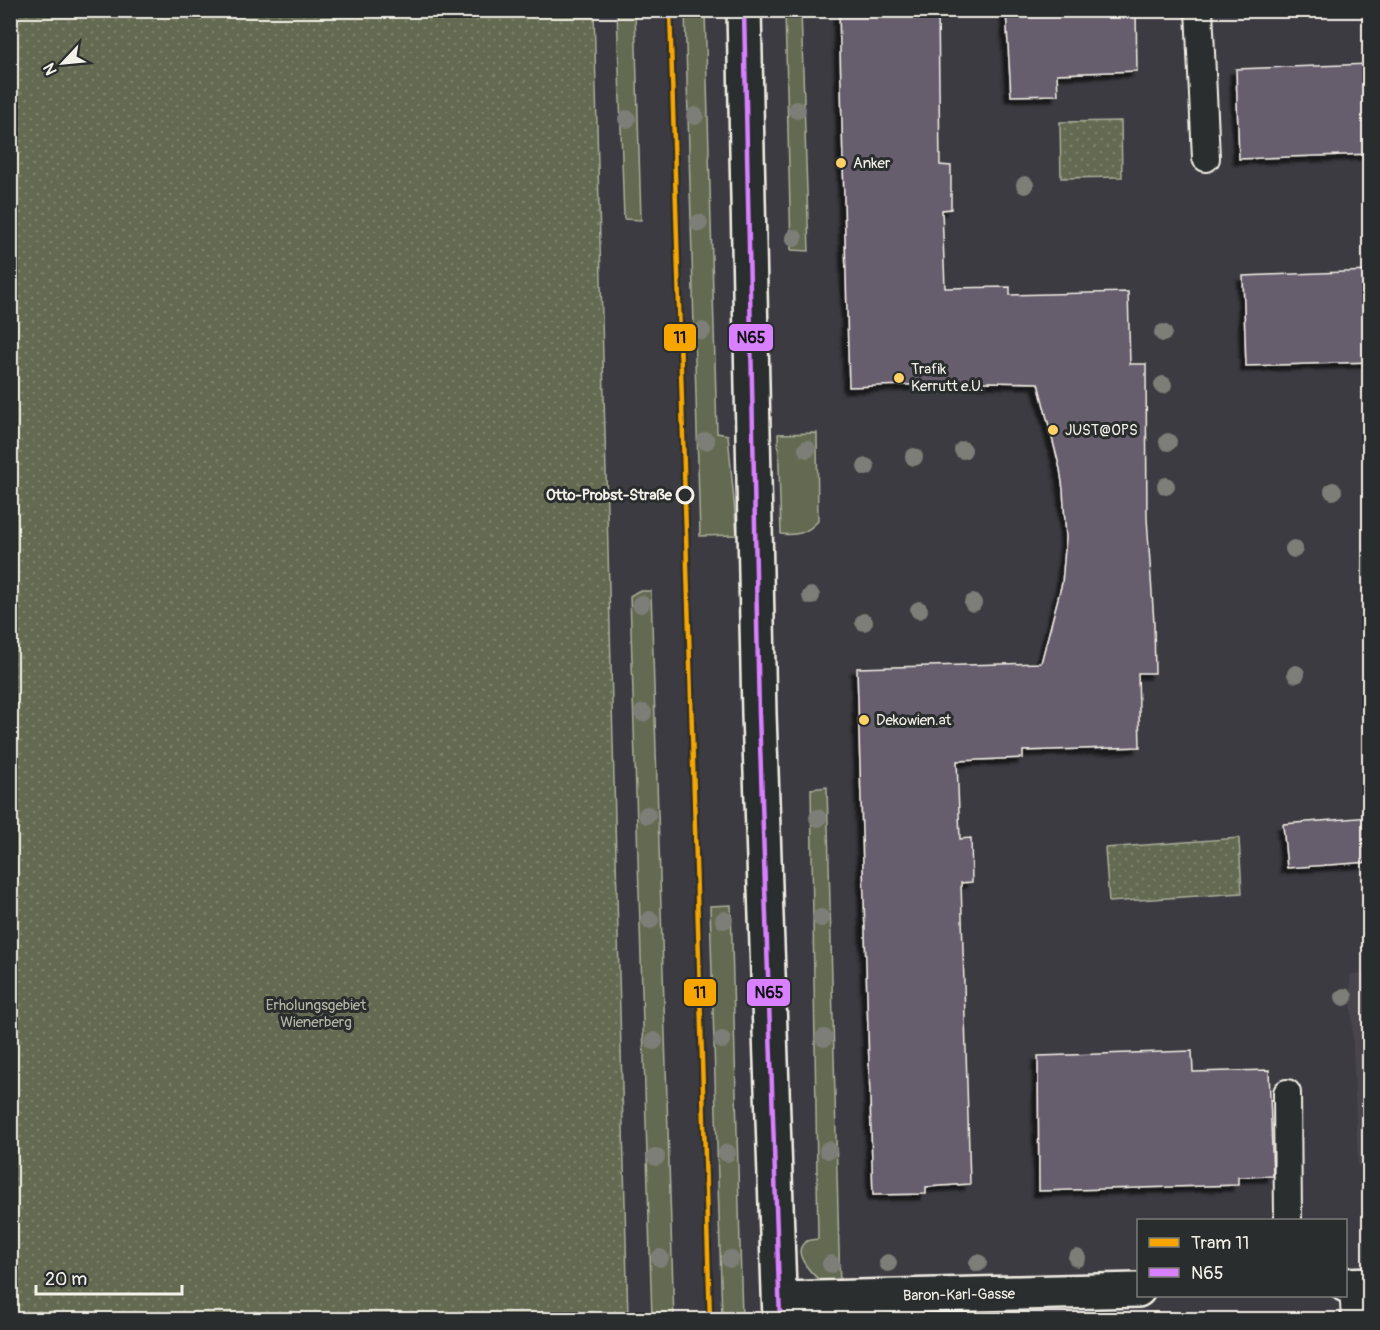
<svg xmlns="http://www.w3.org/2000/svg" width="1380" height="1330" font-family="Pangolin,sans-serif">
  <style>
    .built { fill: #49454e }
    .green { fill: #646b51; stroke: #acae9c; stroke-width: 1.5 }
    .park { fill: url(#park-dots); stroke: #acae9c; stroke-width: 1.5 }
    .building { fill: #665d6d; stroke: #f4f1e8; stroke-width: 1.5; filter: url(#shadow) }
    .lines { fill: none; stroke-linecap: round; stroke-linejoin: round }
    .lane-casing { stroke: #f4f1e8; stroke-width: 30 }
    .street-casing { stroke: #f4f1e8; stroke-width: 38 }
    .lane { stroke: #2a2d2e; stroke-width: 26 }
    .street { stroke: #2a2d2e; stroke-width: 33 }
    .bus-1-casing { stroke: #2a2d2e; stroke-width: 9 }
    .bus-1 { stroke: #d880ff; stroke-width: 4.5 }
    .tram-1-casing { stroke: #2a2d2e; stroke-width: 9 }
    .tram-1 { stroke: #f7a600; stroke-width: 4.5 }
    .tree { fill: #7d7e77 }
    .poi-dot { fill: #ffd166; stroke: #2a2d2e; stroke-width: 2 }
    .stop-dot { fill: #2a2d2e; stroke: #f4f1e8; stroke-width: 3 }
    .labels { text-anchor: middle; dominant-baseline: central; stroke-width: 6; stroke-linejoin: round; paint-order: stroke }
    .poi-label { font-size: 15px; fill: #f4f1e8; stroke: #2a2d2e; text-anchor: start }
    .stop-label { font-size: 15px; font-weight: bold; fill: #f4f1e8; stroke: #2a2d2e; text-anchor: end }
    .park-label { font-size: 15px; fill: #b3b5a4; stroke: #2a2d2e }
    .street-label { font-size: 15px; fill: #f4f1e8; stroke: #2a2d2e }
    .line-badge { stroke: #2a2d2e; stroke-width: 2 }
    .pale-badge-label { font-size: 16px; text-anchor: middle; font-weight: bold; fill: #111 }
  </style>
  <defs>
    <pattern id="park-dots" width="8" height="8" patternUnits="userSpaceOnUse" patternTransform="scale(1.5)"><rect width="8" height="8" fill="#646b51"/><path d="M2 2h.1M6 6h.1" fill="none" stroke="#7b816a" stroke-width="1.8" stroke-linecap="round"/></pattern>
    <filter id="shadow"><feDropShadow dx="-5.5" dy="5.5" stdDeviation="1.5" flood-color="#0009"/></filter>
  </defs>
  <rect width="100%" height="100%" fill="#3c3b41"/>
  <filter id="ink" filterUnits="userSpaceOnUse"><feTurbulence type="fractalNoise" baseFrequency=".0167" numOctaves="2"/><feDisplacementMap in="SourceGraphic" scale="12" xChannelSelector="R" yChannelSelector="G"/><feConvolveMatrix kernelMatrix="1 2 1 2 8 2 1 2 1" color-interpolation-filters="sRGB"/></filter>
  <g filter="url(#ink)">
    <path class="built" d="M1350 974H1369V1166L1358 1167Z"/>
    <g class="green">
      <path d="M617 11H635L641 220 624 219Z"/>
      <path d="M685 11H705L717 433 728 435 737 535 700 536Z"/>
      <path d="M785 11H801L809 251 791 250Z"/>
      <path d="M817 433 818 521C807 533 797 536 781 534L778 434Z"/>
      <path d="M638 591H651L674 1320 652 1319 630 596Z"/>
      <path d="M827 787 840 1288C835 1286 830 1286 826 1284 815 1278 791 1255 804 1243 808 1239 813 1240 818 1239L811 789Z"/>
      <path d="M731 905 742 1319V1320L722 1319 710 906Z"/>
    </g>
    <g class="park">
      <path d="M10 11H594L628 1319H11Z"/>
      <path d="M1121 121 1122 177 1061 178 1060 122Z"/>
      <path d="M1239 838 1242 893 1109 902 1105 848Z"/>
    </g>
    <g class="building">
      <path d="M839 10H938L940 165 951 166V209L942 210 945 288 1010 287V295L1128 292 1130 364H1146L1147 518 1154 623 1155 673H1138L1140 747 1023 751V758L957 761 960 839 971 838 972 882 961 883 970 1184 926 1187V1194L873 1195 857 668 1041 663 1062 583 1066 538 1063 489 1060 469 1038 383 990 382 849 387Z"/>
      <path d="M1006 10H1136L1137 71 1057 74 1058 95 1011 96Z"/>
      <path d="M1370 64V154L1239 159 1236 69Z"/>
      <path d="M1370 271V362L1246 366 1243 276Z"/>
      <path d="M1370 817V862L1287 868 1283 824Z"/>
      <path d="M1192 1051 1193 1072 1269 1070 1273 1176 1238 1177V1185L1039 1191 1038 1056Z"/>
    </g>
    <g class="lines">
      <g class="lane-casing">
        <g id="lane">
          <path d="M1199 10 1206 158"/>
          <path d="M1287 1093 1288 1220"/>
          <path d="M1353 1285 1355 1320"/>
        </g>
      </g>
      <g class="street-casing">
        <g id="street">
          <path d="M744 10 759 714 780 1320"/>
          <path d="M1346 1285 1370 1284"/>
          <path d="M780 1299 1138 1290"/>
        </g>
      </g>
      <use href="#lane" class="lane"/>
      <use href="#street" class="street"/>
      <g class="bus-1-casing">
        <path id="bus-1" d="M744 10 759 714 780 1320"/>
      </g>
      <use href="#bus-1" class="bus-1"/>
      <g class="tram-1-casing">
        <path id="tram-1" d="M670 10 710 1320"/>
      </g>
      <use href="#tram-1" class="tram-1"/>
    </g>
    <g class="tree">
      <circle cx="797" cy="110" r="9"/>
      <circle cx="695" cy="116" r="9"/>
      <circle cx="627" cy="119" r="9"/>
      <circle cx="1025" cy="185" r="9"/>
      <circle cx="699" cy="223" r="9"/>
      <circle cx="794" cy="238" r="9"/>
      <circle cx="702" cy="331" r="9"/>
      <circle cx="1163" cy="333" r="9"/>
      <circle cx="1163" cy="385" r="9"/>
      <circle cx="706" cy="441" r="9"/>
      <circle cx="1168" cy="442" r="9"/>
      <circle cx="807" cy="449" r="9"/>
      <circle cx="963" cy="450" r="9"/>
      <circle cx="914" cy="457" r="9"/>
      <circle cx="866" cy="467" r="9"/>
      <circle cx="1166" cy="486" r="9"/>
      <circle cx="1333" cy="491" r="9"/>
      <circle cx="1294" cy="549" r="9"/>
      <circle cx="811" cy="596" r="9"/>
      <circle cx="973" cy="603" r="9"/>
      <circle cx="641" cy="604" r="9"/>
      <circle cx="919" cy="610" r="9"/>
      <circle cx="864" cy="622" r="9"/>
      <circle cx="1296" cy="674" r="9"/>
      <circle cx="643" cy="713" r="9"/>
      <circle cx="647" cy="815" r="9"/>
      <circle cx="818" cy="818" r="9"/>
      <circle cx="821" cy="918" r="9"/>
      <circle cx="650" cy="920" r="9"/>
      <circle cx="724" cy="920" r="9"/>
      <circle cx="1344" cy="997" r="9"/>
      <circle cx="824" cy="1038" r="9"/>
      <circle cx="722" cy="1040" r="9"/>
      <circle cx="654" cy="1041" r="9"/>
      <circle cx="828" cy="1150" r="9"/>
      <circle cx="727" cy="1153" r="9"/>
      <circle cx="656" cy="1157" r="9"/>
      <circle cx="660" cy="1258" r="9"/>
      <circle cx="1077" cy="1258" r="9"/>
      <circle cx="730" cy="1259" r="9"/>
      <circle cx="888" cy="1263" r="9"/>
      <circle cx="978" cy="1263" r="9"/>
      <circle cx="831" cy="1264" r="9"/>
    </g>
  </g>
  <g class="poi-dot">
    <circle cx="841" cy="163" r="6"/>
    <circle cx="899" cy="378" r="6"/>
    <circle cx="1053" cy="430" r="6"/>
    <circle cx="864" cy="720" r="6"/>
  </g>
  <circle class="stop-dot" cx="685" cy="495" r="8"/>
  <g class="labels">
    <g class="poi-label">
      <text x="853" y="163">Anker</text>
      <text x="911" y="369">Trafik<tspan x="911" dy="17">Kerrutt e.U.</tspan></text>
      <text x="1065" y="430">JUST@OPS</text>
      <text x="876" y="720">Dekowien.at</text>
    </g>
    <g class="stop-label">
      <text x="672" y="495">Otto-Probst-Straße</text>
    </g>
    <g class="park-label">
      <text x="316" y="1005">Erholungsgebiet<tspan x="316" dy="17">Wienerberg</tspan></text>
    </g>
    <g class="street-label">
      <text transform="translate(959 1295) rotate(-1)">Baron-Karl-Gasse</text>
    </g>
  </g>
  <g class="line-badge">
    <rect x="663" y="323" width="34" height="29" rx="6" fill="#f7a600"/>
    <rect x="728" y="323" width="46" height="29" rx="6" fill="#d880ff"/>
    <rect x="683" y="978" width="34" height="29" rx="6" fill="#f7a600"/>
    <rect x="746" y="978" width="45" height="29" rx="6" fill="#d880ff"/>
  </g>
  <g class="pale-badge-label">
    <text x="680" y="343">11</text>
    <text x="751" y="343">N65</text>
    <text x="700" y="998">11</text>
    <text x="769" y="998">N65</text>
  </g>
  <rect width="1380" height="1330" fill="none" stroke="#2a2d2e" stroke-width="36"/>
  <rect x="18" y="18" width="1344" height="1294" fill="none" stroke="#f4f1e8" stroke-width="2" filter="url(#ink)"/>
  <rect x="1137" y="1219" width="210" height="78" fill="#2a2d2e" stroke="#7b7b78" stroke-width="1.5"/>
  <rect x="1149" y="1238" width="30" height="9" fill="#f7a600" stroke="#7b7b78" stroke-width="1.5"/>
  <text x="1191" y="1249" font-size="18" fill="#f4f1e8">Tram 11</text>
  <rect x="1149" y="1268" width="30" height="9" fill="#d880ff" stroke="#7b7b78" stroke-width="1.5"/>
  <text x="1191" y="1279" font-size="18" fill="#f4f1e8">N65</text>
  <g transform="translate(63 63) rotate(244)" stroke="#2a2d2e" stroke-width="4.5" paint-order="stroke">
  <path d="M0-4.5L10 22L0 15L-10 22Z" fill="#f4f1e8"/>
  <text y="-9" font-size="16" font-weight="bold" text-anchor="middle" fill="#f4f1e8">N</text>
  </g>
  <path d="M36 1285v9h146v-9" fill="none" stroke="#f4f1e8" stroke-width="3"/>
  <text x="45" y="1285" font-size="18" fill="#f4f1e8" stroke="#2a2d2e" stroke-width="4.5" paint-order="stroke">20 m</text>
</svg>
